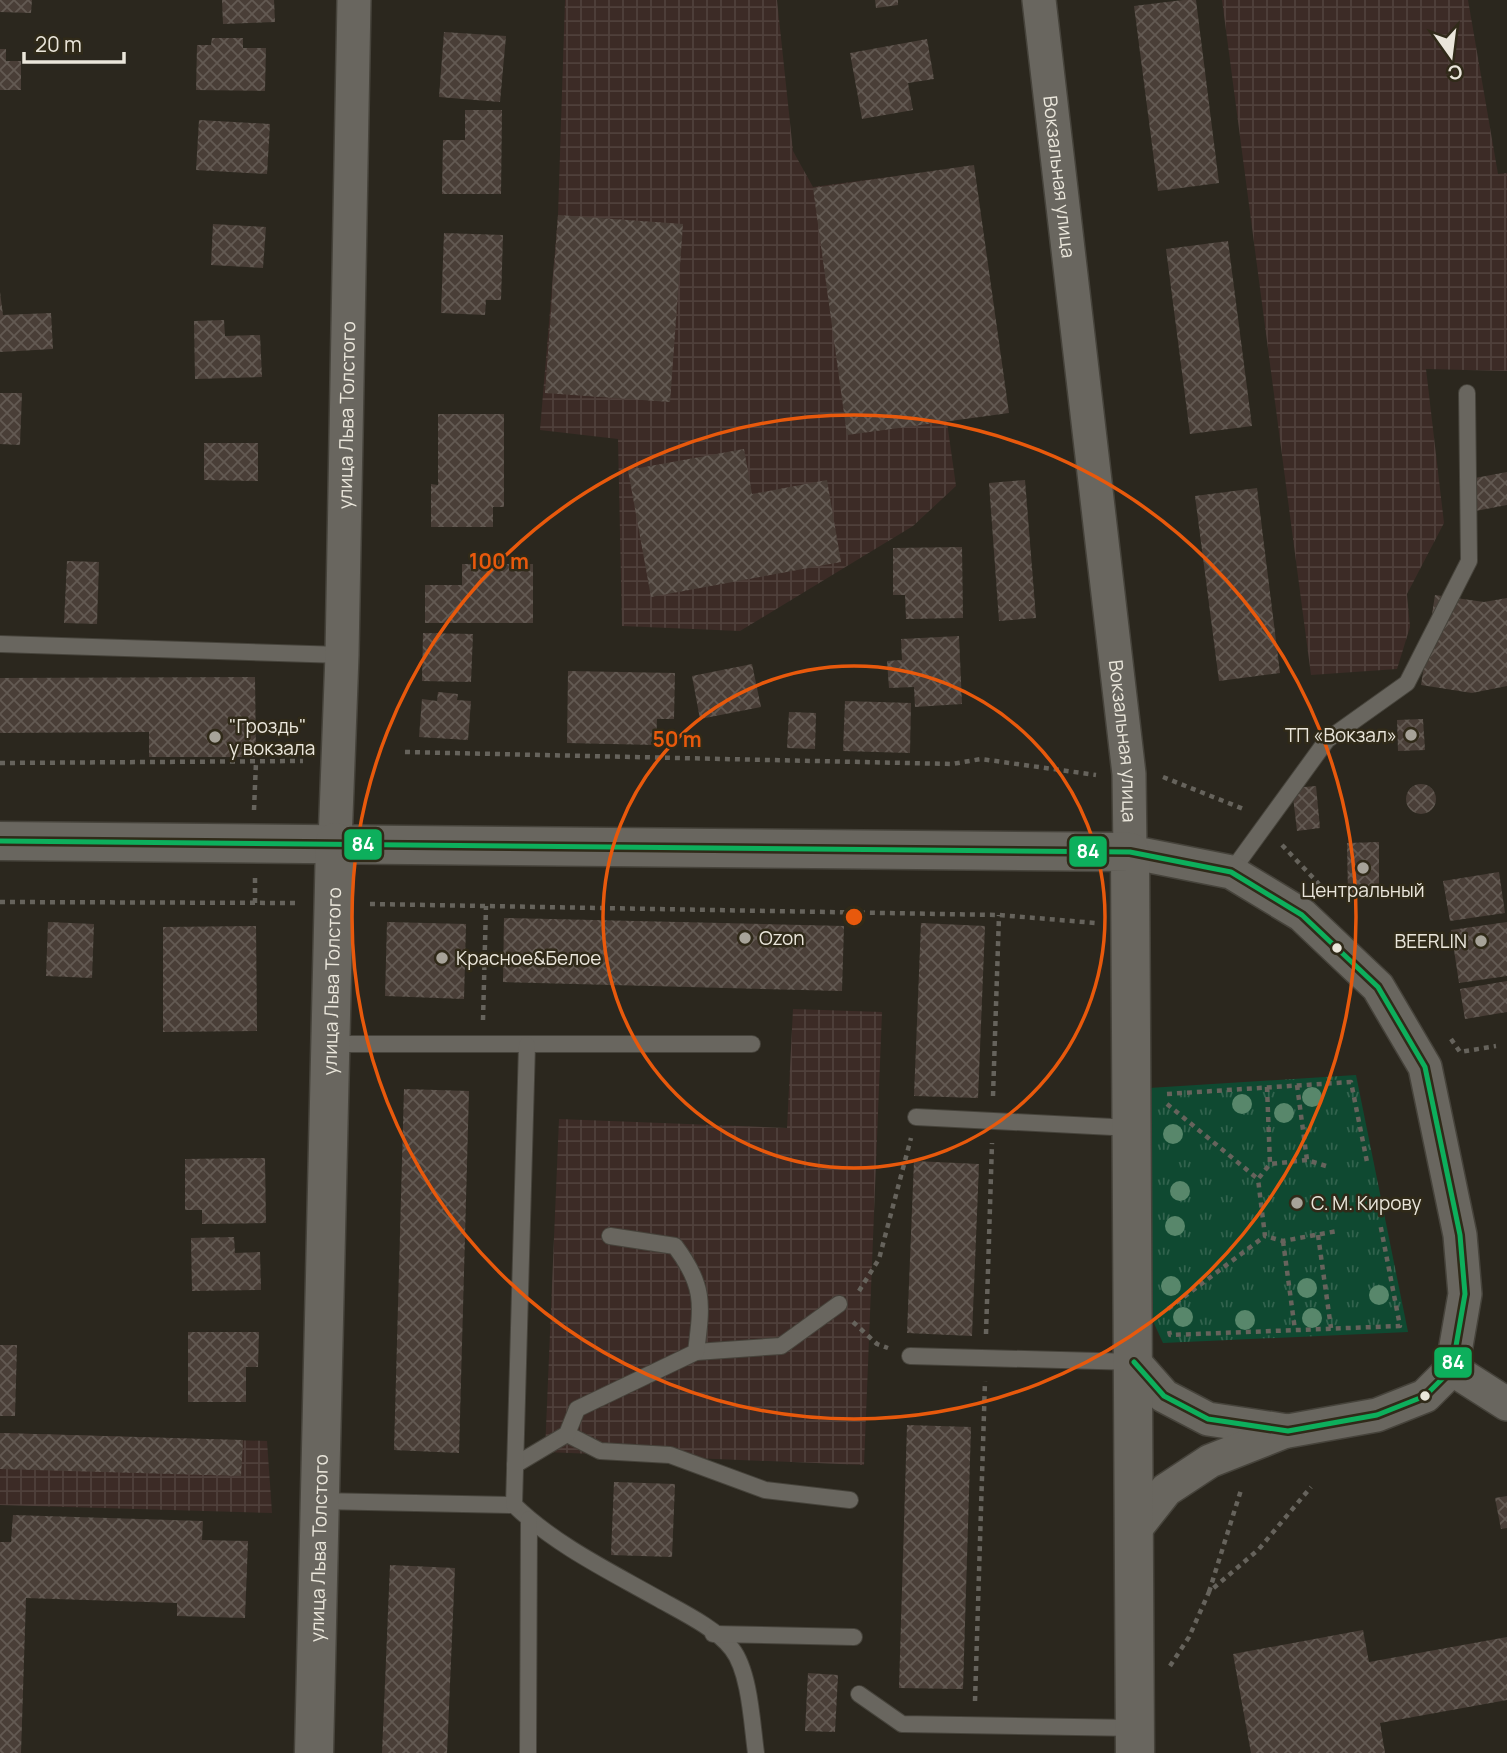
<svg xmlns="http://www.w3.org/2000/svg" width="1507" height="1753" font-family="Manrope,sans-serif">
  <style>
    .industrial { fill: url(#industrial-grid) }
    .park { fill: url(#park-tufts) }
    .building { fill: url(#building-cross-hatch) }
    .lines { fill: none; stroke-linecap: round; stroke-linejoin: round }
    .service-casing { stroke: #46433b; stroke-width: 18 }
    .minor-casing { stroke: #46433b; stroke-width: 36 }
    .tertiary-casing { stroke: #46433b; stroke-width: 41 }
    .path { stroke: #66635c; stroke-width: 4.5; stroke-dasharray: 5 5; stroke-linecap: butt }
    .service { stroke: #69665f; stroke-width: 16 }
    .minor { stroke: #69665f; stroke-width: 33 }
    .tertiary { stroke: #69665f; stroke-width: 38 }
    .bus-1-casing { stroke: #302a19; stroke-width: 10 }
    .bus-1 { stroke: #0daf5c; stroke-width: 5 }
    .tree { fill: #58876b }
    .ring { fill: none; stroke: #e8590c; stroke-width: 3.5 }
    .poi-dot { fill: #a7a399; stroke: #302a19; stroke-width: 2.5 }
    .bus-dot { fill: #eae6db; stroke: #302a19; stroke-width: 2.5 }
    .labels { text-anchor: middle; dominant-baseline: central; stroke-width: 5; stroke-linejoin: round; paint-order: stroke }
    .street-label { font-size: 19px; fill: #eae6db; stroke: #302a19 }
    .poi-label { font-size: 19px; fill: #eae6db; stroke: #302a19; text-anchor: start }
    .centre { fill: #e8590c; stroke: #302a19; stroke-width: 3.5 }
    .ring-label { font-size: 21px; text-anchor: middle; font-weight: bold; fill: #e8590c; stroke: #302a19; stroke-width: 5; stroke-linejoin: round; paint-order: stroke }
    .line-badge { stroke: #302a19; stroke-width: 2.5 }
    .badge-label { font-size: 19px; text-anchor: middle; font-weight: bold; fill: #fff }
  </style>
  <defs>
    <pattern id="industrial-grid" width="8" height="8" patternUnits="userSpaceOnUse" patternTransform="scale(1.75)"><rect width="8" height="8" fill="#3c2b26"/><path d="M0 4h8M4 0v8" fill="none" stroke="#4f403b"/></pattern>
    <pattern id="park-tufts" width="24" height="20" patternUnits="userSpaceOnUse" patternTransform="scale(1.75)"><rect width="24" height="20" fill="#0f4931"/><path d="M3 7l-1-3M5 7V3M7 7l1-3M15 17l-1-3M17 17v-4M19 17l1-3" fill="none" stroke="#32634e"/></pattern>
    <pattern id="building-cross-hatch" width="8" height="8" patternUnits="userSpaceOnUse" patternTransform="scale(1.75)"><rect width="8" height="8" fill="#493e37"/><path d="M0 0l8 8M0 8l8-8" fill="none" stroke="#635a53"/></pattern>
  </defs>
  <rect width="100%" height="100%" fill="#2b271e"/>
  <g class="industrial">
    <path d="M565 0H777L793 151 813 187 912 174 956 486 913 526 740 631 622 626 618 439 540 430 558 215Z"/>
    <path d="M1222 0H1468L1498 174 1507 173V371L1426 369 1444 523 1407 594 1410 627 1397 669 1311 675Z"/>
    <path d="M793 1009 882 1012 864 1465 545 1452 559 1119 787 1128Z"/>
    <path d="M0 1433 267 1441 272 1513 0 1505Z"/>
  </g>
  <path class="park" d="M1356 1075 1408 1332 1163 1343 1152 1319 1149 1088Z"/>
  <g class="building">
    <path d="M0 0H32L31 13 0 12Z"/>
    <path d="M222 0H274L275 22 223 24Z"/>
    <path d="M875 0H898V5L876 8Z"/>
    <path d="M1183 0H1196L1219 183 1158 191 1134 6Z"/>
    <path d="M444 32 506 36 500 102 439 97Z"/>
    <path d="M212 38H243V48H266L265 91 196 90 197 45H211Z"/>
    <path d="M927 39 934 79 908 83 913 110 862 119 850 53Z"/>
    <path d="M0 49H6V61H21V90H0Z"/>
    <path d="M465 110H502L501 194H442L443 140H465Z"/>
    <path d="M199 120 270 124 267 174 196 170Z"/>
    <path d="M974 165 1009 413 847 435 813 188Z"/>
    <path d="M558 215 683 224 670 402 545 393Z"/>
    <path d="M213 224 266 227 263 268 211 265Z"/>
    <path d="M444 233 503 235 501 300H486L485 315 441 313Z"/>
    <path d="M1228 241 1252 426 1190 434 1166 249Z"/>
    <path d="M0 292 3 315 51 313 53 349 0 352Z"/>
    <path d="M224 320 225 336 260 335 262 377 195 379 194 321Z"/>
    <path d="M0 393H22L20 445 0 444Z"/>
    <path d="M438 414H504V507H493V527H431V484L438 485Z"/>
    <path d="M204 443H258V481L204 480Z"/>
    <path d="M744 449 752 494 827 480 841 562 651 597 628 470Z"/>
    <path d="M1507 472V505L1465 513 1459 481Z"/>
    <path d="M1025 480 1036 618 999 621 989 483Z"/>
    <path d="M1257 488 1280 673 1219 681 1195 496Z"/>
    <path d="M962 547 963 618 906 619 905 595H893V548Z"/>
    <path d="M67 561 99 562 97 624 64 623Z"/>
    <path d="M462 564H533V623H425V585H462Z"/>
    <path d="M1435 595 1484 602 1507 598V686L1472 693 1421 685Z"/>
    <path d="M423 633 473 634 471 682 422 681Z"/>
    <path d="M959 636 962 704 915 707 914 687 889 688 887 661 902 660 901 639Z"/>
    <path d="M752 664 761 707 700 719 692 676Z"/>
    <path d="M568 671 675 673 674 719H657L656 745 567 743Z"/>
    <path d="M255 677 256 757H149V732L0 733V678Z"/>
    <path d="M438 692 458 694 457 700 471 701 468 740 419 737 422 699 437 701Z"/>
    <path d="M845 701 911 703 910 753 843 751Z"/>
    <path d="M789 712 816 713 815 749 787 748Z"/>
    <path d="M1423 719 1425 750 1398 751 1397 720Z"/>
    <circle cx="1421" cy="799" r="15"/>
    <path d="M1316 786 1320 828 1297 831 1292 788Z"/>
    <path d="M1379 842V885L1369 895H1348L1347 843Z"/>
    <path d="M1499 872 1505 913 1450 921 1443 881Z"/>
    <path d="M504 918 844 926 842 991 503 982Z"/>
    <path d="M48 922 94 924 92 978 46 976Z"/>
    <path d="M387 922 466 924 464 999 385 996Z"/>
    <path d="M1507 922V976L1459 983 1451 930Z"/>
    <path d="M921 923 985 926 978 1098 914 1096Z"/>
    <path d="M256 926 257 1031 163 1032V927Z"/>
    <path d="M1507 981V1012L1465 1019 1460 989Z"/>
    <path d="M404 1089 469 1091 459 1453 394 1450Z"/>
    <path d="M265 1158 266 1223 202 1224V1210H185V1159Z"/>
    <path d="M914 1161 979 1164 972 1336 907 1333Z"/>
    <path d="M234 1237 235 1253 260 1252 261 1290 192 1291 191 1238Z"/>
    <path d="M188 1332H259L258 1367H246V1402H188Z"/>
    <path d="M0 1345H17L15 1416H0Z"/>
    <path d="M907 1425 971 1427 963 1689 899 1688Z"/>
    <path d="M0 1433 243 1440 241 1476 0 1469Z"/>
    <path d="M614 1482 675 1484 672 1557 611 1555Z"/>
    <path d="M1507 1496V1528L1501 1529 1495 1498Z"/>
    <path d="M13 1515 203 1521 202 1540 248 1541 245 1618 177 1616V1603L26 1598 21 1753H0V1542H11Z"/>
    <path d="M390 1565 455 1568 447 1753H382Z"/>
    <path d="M1363 1630 1369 1662 1507 1637V1700L1380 1723 1385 1753H1251L1233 1654Z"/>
    <path d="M808 1673 838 1675 835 1732 805 1731Z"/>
  </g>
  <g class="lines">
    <g class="service-casing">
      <g id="service">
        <path d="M0 644 342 655"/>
        <path d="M1231 872 1327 740 1407 683 1469 561 1467 393"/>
        <path d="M332 1044H752"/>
        <path d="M916 1117 1132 1128"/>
        <path d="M696 1352 781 1346 839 1304"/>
        <path d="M910 1356 1134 1362"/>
        <path d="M567 1434 600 1451 670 1455 765 1490 850 1500"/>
        <path d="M515 1465 567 1434 577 1409 696 1352C702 1304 705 1286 675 1246L610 1236"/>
        <path d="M320 1501 514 1505C554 1544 609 1571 657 1598 680 1611 716 1628 732 1649 750 1672 752 1725 756 1753"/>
        <path d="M514 1505 527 1045"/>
        <path d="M713 1634 854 1637"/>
        <path d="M859 1694 902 1724 1134 1728"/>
        <path d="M528 1753 529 1519"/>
      </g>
    </g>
    <g class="minor-casing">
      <g id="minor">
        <path id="s1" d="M1039 0 1129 774 1130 852 1231 872 1302 915 1378 987 1425 1067 1460 1235 1465 1294 1452 1369 1425 1396 1377 1415 1288 1431 1208 1419 1164 1396 1134 1362"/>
        <path id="s2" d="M335 842 342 655 354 0"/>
        <path d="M1452 1369 1507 1404"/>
        <path d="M1136 1528 1166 1490 1210 1461 1286 1431"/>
      </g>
    </g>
    <g class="tertiary-casing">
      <g id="tertiary">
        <path d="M0 841 1130 852 1135 1753"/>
        <path id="s3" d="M314 1753 335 842"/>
      </g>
    </g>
    <g class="path">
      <path d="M405 752 952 764 981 759 1096 775"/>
      <path d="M0 763 303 761"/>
      <path d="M1163 777 1246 810"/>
      <path d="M254 810 256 762"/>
      <path d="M1282 845 1319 884"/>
      <path d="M255 878V903"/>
      <path d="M0 902 300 903"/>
      <path d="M370 904 999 915 1096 923"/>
      <path d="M483 1020 486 906"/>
      <path d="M1451 1039 1460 1052 1496 1046"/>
      <path d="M1297 1085 1307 1160"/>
      <path d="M1267 1087 1270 1164"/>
      <path d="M1167 1094 1351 1082 1367 1162"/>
      <path d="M993 1096 999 915"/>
      <path d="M1167 1104 1258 1179"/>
      <path d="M1326 1166 1307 1160 1270 1164 1258 1179 1265 1236 1283 1241 1337 1231"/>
      <path d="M1318 1235 1331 1328"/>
      <path d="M1283 1241 1295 1330"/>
      <path d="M859 1291 879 1259 911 1138"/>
      <path d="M1168 1309 1265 1236"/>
      <path d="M853 1322 877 1344 888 1348"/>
      <path d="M1169 1331 1170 1335 1400 1326 1380 1223"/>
      <path d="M986 1334 992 1143"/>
      <path d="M1209 1592 1241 1490"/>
      <path d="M1170 1666 1189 1637 1209 1592 1259 1549 1311 1487"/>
      <path d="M975 1701 985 1381"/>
    </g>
    <use href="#service" class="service"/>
    <use href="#minor" class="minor"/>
    <use href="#tertiary" class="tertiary"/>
    <g class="bus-1-casing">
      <path id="bus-1" d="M0 841 1130 852 1231 872 1302 915 1378 987 1425 1067 1460 1235 1465 1294 1452 1369 1425 1396 1377 1415 1288 1431 1208 1419 1164 1396 1134 1362"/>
    </g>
    <use href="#bus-1" class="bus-1"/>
  </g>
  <g class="tree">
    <circle cx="1312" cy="1097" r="10"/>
    <circle cx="1242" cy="1104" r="10"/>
    <circle cx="1284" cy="1113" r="10"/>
    <circle cx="1173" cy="1134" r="10"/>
    <circle cx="1180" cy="1191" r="10"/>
    <circle cx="1175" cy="1226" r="10"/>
    <circle cx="1171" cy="1286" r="10"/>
    <circle cx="1307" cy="1288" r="10"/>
    <circle cx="1379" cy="1295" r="10"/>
    <circle cx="1183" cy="1317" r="10"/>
    <circle cx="1312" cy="1318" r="10"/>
    <circle cx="1245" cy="1320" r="10"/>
  </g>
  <g class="ring">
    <circle cx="854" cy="917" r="251"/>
    <circle cx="854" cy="917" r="502"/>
  </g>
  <g class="poi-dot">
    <circle cx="1411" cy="735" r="7"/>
    <circle cx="215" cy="737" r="7"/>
    <circle cx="1363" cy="868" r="7"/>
    <circle cx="745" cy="938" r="7"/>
    <circle cx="1481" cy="941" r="7"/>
    <circle cx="442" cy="958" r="7"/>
    <circle cx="1297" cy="1203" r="7"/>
  </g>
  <g class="bus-dot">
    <circle cx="1337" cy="948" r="6"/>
    <circle cx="1425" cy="1396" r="6"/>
  </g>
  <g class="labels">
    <g class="street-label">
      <text stroke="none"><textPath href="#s1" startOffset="178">Вокзальная улица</textPath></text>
      <text stroke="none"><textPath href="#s2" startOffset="427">улица Льва Толстого</textPath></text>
      <text stroke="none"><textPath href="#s1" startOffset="746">Вокзальная улица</textPath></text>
      <text stroke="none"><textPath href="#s3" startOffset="772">улица Льва Толстого</textPath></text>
      <text stroke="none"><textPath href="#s3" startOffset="205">улица Льва Толстого</textPath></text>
    </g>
    <g class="poi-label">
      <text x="229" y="726">"Гроздь"<tspan x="229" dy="22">у вокзала</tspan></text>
      <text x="1397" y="735" text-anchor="end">ТП «Вокзал»</text>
      <text x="1363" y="890" text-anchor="middle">Центральный</text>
      <text x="759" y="938">Ozon</text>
      <text x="1467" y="941" text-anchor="end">BEERLIN</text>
      <text x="456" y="958">Красное&amp;Белое</text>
      <text x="1311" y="1203">С. М. Кирову</text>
    </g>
  </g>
  <circle cx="854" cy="917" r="10" class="centre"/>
  <g class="ring-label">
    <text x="499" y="569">100 m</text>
    <text x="677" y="747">50 m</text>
  </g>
  <g class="line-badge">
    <rect x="343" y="828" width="40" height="33" rx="7" fill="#0daf5c"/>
    <rect x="1068" y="835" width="40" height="33" rx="7" fill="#0daf5c"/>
    <rect x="1433" y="1346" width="40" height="33" rx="7" fill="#0daf5c"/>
  </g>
  <g class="badge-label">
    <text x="363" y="851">84</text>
    <text x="1088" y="858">84</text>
    <text x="1453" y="1369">84</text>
  </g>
  <g transform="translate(1451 56) rotate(166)" stroke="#302a19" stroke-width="5" paint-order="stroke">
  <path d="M0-5L12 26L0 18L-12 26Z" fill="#eae6db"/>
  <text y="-10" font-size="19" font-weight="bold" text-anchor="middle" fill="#eae6db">С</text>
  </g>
  <path d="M24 52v10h100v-10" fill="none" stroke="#eae6db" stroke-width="3.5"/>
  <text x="35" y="52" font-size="21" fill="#eae6db" stroke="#302a19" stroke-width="5" paint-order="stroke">20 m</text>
</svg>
